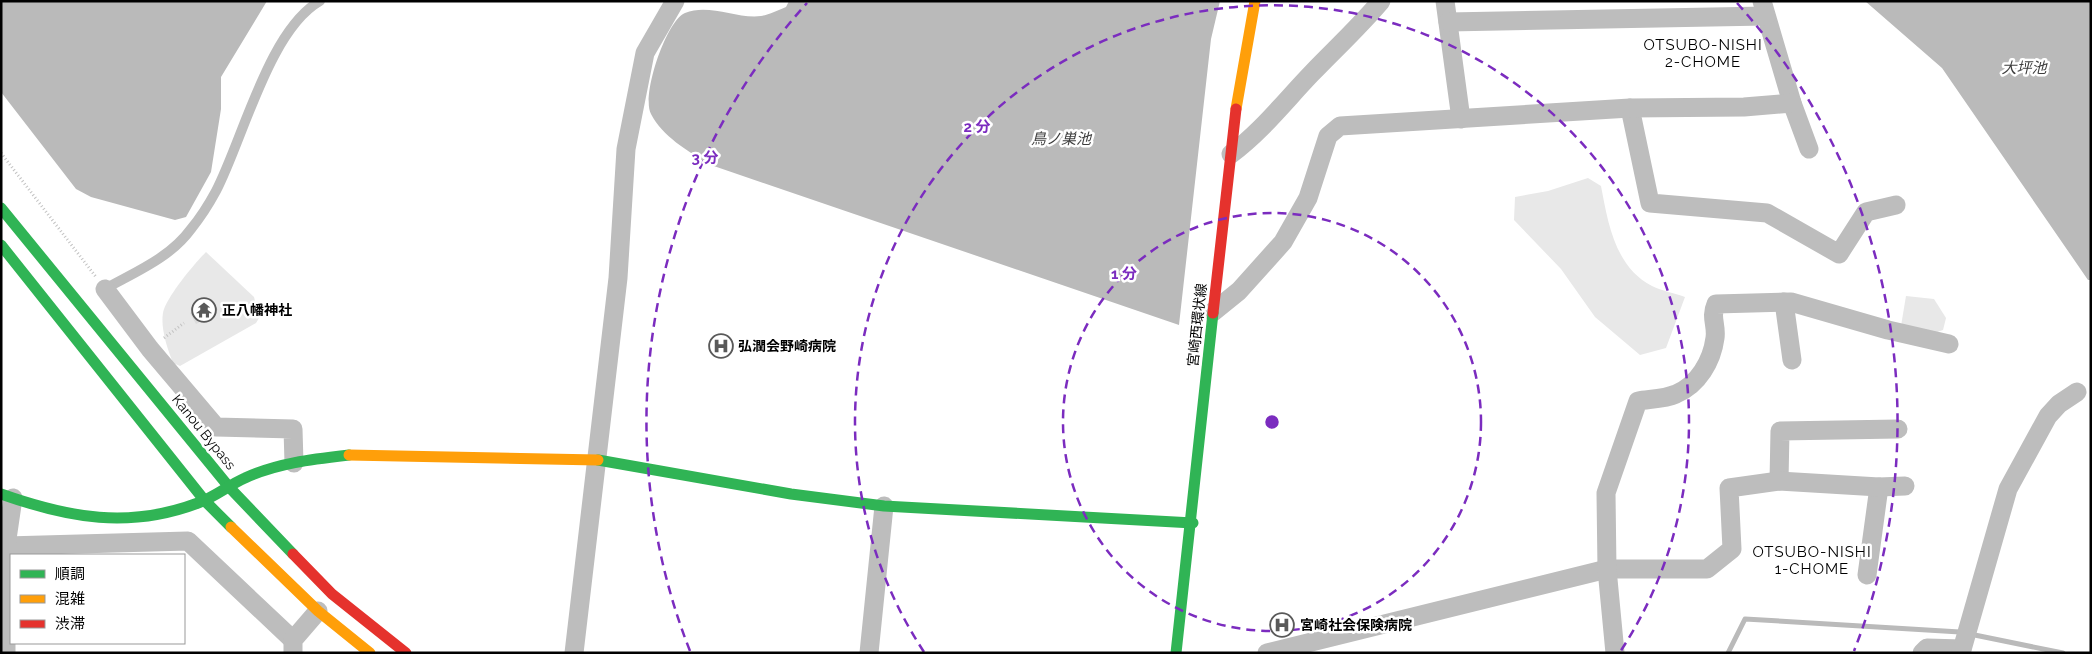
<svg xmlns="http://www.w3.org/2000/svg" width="2092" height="654" font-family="Raleway,'Noto Sans JP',sans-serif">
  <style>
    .green { fill: #e8e8e8 }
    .water { fill: #bababa }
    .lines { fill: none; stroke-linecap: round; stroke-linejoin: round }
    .stream { stroke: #bababa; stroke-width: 5 }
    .building { fill: #dbdbdb }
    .path { stroke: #c2c2c2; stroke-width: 3; stroke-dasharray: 1 2.5; stroke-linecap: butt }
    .lane { stroke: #bdbdbd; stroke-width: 10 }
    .street { stroke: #bdbdbd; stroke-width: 19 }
    .fast { stroke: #30b455; stroke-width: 11 }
    .slow { stroke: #ff9f0a; stroke-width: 11 }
    .jam { stroke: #e5322d; stroke-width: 11 }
    .ring { fill: none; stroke: #7b2cbf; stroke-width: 2.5; stroke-dasharray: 9 6 }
    .labels { text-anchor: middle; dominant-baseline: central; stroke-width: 5; stroke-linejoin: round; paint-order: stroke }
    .poi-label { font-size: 14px; font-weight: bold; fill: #000; stroke: #fff; text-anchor: start }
    .street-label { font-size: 14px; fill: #000; stroke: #fff }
    .neighbourhood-label { font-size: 15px; letter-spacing: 1px; fill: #000; stroke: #fff }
    .water-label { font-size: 15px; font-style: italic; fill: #3d3d3d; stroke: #fff }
    .centre { fill: #7b2cbf; stroke: #fff; stroke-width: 2.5 }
    .ring-label { font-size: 15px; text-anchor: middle; font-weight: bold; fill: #7b2cbf; stroke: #fff; stroke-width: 5; stroke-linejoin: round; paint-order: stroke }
  </style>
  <rect width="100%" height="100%" fill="#fff"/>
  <g class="green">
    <path d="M1588 178 1601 186C1608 223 1615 267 1652 286 1662 291 1674 293 1685 297L1666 348 1640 355 1595 317 1561 269 1514 220 1515 197 1548 191Z"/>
    <path d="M206 252 254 297 259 318 256 323 180 366 173 363C167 348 159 324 164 309 170 293 194 264 206 252Z"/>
    <path d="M1906 296 1934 299 1946 318 1943 330 1934 333 1901 326Z"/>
  </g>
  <g class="water">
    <path d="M1 1H267L221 77V109L211 172 186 217 175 220 91 197 76 189 1 92Z"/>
    <path d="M789 1H1220L1211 39 1179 325 708 164C687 150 663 137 651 114 641 96 666 21 685 13 709 3 736 19 761 16 769 15 778 10 786 7Z"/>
    <path d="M1865 1H2091V280H2088L1942 68Z"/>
  </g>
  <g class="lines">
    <path class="stream" d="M1728 653 1745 619 1960 632 2063 653"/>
  </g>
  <g class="building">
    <path d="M213 301 218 310 210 313 206 305Z"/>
    <path d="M203 306 209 317 196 324 190 313Z"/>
  </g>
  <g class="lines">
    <g class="path">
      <path d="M1 153 96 277"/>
      <path d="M164 338 184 323"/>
    </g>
    <path class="lane" d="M105 289C135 272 170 258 191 229 200 218 209 204 216 191 243 139 269 30 320 1"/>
    <g class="street">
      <path d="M1445 1 1461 119"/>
      <path d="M1762 1 1792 103 1809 149"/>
      <path d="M1448 22 1766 16"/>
      <path d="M1630 108 1650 203 1767 213 1839 254 1866 212 1896 205"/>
      <path d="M1231 154C1262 131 1285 101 1312 73 1335 49 1359 27 1381 1"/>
      <path d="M105 289 150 349 216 427 293 429 294 463"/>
      <path d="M1784 302 1792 360"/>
      <path d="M1213 312 1239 291 1283 242 1308 198 1328 136 1340 126 1630 108 1744 107 1792 103"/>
      <path d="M1779 481 1780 431 1898 429"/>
      <path d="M6 546 188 541 293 640"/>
      <path d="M1867 575 1879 487"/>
      <path d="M6 653V546L13 498"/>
      <path d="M293 653V640L318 611"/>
      <path d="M574 653 618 278 626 149 645 53 675 1"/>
      <path d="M869 653 884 506"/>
      <path d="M1267 653 1607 569H1707L1732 549 1729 488 1779 481 1879 487 1905 486"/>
      <path d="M1615 653 1607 569 1606 493 1638 401C1650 399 1665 399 1676 394 1698 385 1712 361 1715 338 1717 325 1710 318 1716 304L1791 302 1888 330 1949 344"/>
      <path d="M1922 653 1927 648 1962 649"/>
      <path d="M1961 653 2008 489 2048 416 2059 404 2077 392"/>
    </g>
    <g class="fast">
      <path d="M1 208 229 487 293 554"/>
      <path d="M1 245 205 501 231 527"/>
      <path d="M598 460 791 494 884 506 1193 523"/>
      <path d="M1 494C69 518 129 529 198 503 215 497 229 485 245 478 277 463 314 459 349 455"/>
      <path d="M1176 653 1213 313"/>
    </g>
    <g class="slow">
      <path d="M1236 109 1255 1"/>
      <path d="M349 455 598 460"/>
      <path d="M231 527 318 611 370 653"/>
    </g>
    <g class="jam">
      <path d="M1213 313 1236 109"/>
      <path d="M293 554 332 594 406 653"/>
    </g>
  </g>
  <g class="ring">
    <circle cx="1272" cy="422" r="209"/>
    <path d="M924 652A417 417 0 1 1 1620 652"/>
    <path d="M690 651A626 626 0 0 1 807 3M1737 3A626 626 0 0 1 1854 651"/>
  </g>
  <defs>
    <g id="temple-ring" transform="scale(1.25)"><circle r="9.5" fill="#fff" stroke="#595959" stroke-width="1.5"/><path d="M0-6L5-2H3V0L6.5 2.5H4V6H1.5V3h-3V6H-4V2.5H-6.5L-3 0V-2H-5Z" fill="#595959"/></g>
    <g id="hospital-ring" transform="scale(1.25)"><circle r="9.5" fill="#fff" stroke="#595959" stroke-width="1.5"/><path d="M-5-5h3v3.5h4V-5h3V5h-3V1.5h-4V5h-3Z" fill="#595959"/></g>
  </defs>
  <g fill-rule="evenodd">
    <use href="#temple-ring" x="204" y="310"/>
    <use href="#hospital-ring" x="721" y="346"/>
    <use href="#hospital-ring" x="1282" y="625"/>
  </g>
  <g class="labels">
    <g class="poi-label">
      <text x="222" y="310">正八幡神社</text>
      <text x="738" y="346">弘潤会野崎病院</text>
      <text x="1300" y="625">宮崎社会保険病院</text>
    </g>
    <g class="street-label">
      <text transform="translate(1197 325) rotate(-84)">宮崎西環状線</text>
      <text transform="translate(204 432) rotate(51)">Kanou Bypass</text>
    </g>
    <g class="neighbourhood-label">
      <text x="1703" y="45">OTSUBO-NISHI<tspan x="1703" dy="17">2-CHOME</tspan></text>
      <text x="1812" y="552">OTSUBO-NISHI<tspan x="1812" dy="17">1-CHOME</tspan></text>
    </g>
    <g class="water-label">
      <text x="2024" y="68">大坪池</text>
      <text x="1061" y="139">鳥ノ巣池</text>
    </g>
  </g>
  <circle cx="1272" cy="422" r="8" class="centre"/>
  <g class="ring-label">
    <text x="977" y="132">2 分</text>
    <text x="705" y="163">3 分</text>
    <text x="1124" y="279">1 分</text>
  </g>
  <rect width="2092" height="654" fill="none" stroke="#000000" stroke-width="5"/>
  <rect x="10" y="554" width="175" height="90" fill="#ffffff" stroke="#999999"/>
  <rect x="20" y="570" width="25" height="8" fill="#30b455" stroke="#999999"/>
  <text x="55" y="579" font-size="15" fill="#000000">順調</text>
  <rect x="20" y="595" width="25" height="8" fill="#ff9f0a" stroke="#999999"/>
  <text x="55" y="604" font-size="15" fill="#000000">混雑</text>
  <rect x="20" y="620" width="25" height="8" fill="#e5322d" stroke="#999999"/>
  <text x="55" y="629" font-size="15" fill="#000000">渋滞</text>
</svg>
